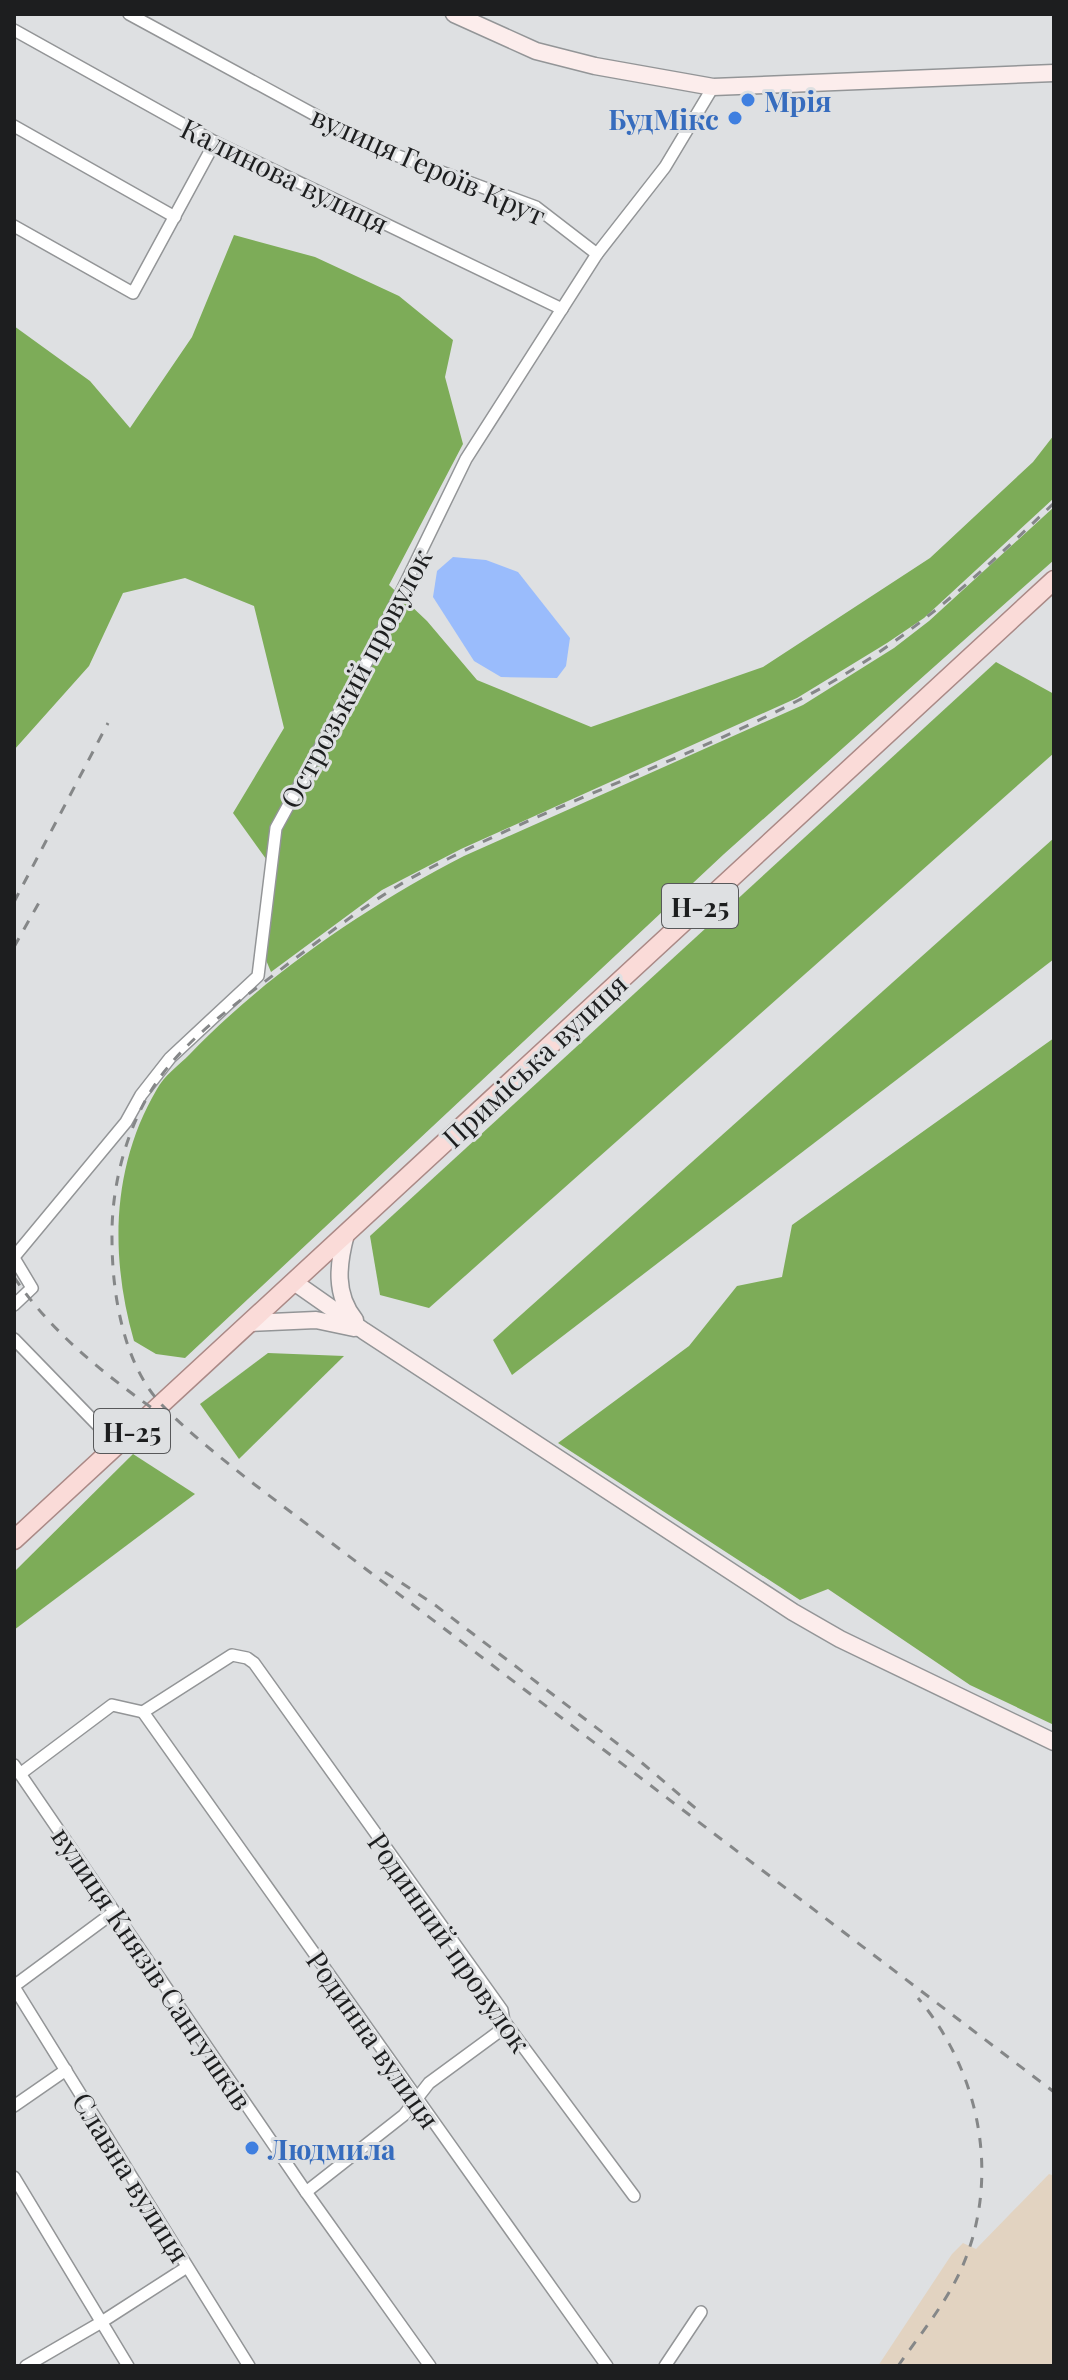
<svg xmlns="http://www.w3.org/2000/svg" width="1068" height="2380" font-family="'Playfair Display',serif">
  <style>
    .industrial { fill: #e2d3c1 }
    .forest { fill: #7dac58 }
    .water { fill: #9abcfc }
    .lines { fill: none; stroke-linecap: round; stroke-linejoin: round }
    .minor-casing { stroke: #939597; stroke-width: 14 }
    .secondary-casing { stroke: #939597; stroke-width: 19 }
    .primary-casing { stroke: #aa8986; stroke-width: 21 }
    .minor { stroke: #fff; stroke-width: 11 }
    .secondary { stroke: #fcedec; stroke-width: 16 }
    .primary { stroke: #fadbd8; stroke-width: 18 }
    .rail { stroke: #858788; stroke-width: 3; stroke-dasharray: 10 10; stroke-linecap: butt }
    .shop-dot { fill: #3f7fe0; stroke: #dee0e2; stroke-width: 3 }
    .labels { text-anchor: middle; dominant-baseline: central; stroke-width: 6; stroke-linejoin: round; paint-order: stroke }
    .shield { fill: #dee0e2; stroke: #57585a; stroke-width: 2 }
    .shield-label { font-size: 26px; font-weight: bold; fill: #1d1e1f }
    .shop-label { font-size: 28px; font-weight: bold; fill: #366cbe; stroke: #dee0e2; text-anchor: start }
    .street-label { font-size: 28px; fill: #1d1e1f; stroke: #dee0e2 }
  </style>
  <rect width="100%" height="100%" fill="#dee0e2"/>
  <path class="industrial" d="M1049 2174 1054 2176V2366H878L952 2254 963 2243 976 2249Z"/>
  <g class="forest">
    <path d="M234 235 315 257 399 296 453 340 445 377 463 444 389 585 427 621 477 680 591 727 763 667 930 558 1033 462 1054 435V498L924 618 887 643 797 698 461 849 382 890 271 972 263 953 274 870 233 813 284 728 254 606 185 578 123 593 89 666 14 750V326L90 381 130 428 192 337Z"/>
    <path d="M1054 507V560L724 854 185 1358 156 1354 134 1341C110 1257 111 1167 157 1089 164 1076 179 1065 190 1054 266 975 367 906 464 856L803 705 894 648 929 621Z"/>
    <path d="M996 662 1054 694V753L429 1308 380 1295 370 1236Z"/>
    <path d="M1054 838V959L512 1375 493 1340Z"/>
    <path d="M1054 1038V1725L970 1685 828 1589 800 1600 558 1443 689 1346 737 1286 782 1277 792 1225Z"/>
    <path d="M268 1353 344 1356 239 1459 200 1404Z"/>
    <path d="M133 1454 195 1494 14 1630V1572Z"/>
  </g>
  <path class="water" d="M453 557 486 560 518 572 570 638 566 666 557 678 501 677 474 661 433 597 437 571Z"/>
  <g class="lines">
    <g class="minor-casing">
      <g id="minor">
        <path d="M129 14 374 147 536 207 597 254"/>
        <path d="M14 30 215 142 562 309"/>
        <path d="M14 126 175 217"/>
        <path d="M14 226 133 293 215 142"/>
        <path d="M14 1257 126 1122 141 1095 170 1058 258 976 276 828 371 654 466 459 597 254 665 167 713 87"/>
        <path d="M14 1258 32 1288 14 1305"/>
        <path d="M14 1339 117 1445"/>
        <path d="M143 1712 607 2366"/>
        <path d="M14 1765 306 2192 430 2366"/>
        <path d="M20 1774 112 1705 143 1712 232 1655 247 1658 254 1663 502 2010 504 2021 634 2196"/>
        <path d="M14 1986 114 1912"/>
        <path d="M14 1987 249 2366"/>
        <path d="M14 2106 66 2070"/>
        <path d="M14 2177 128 2366"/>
        <path d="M306 2192 404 2115 429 2083 497 2033 504 2021"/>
        <path d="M26 2366 100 2323 187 2267"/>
        <path d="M665 2366 701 2312"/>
      </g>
    </g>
    <g class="secondary-casing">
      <g id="secondary">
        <path d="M454 14 536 51 595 66 713 87 1054 73"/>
        <path d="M346 1234C338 1264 334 1294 355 1320"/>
        <path d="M294 1282 364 1331 793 1612 840 1639 1054 1742"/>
        <path d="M249 1323 316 1320 354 1328"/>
      </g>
    </g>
    <g class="primary-casing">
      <path id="primary" d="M14 1540 1054 580"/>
    </g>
    <use href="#minor" class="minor"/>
    <use href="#secondary" class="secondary"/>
    <use href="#primary" class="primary"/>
    <g class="rail">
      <path d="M1054 503C973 581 900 648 799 700 671 767 532 811 406 881 362 907 321 939 280 970 240 1001 195 1032 164 1072 129 1117 111 1182 112 1239 112 1293 123 1364 162 1405 189 1433 220 1457 250 1481L1054 2092"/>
      <path d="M14 902 108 723"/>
      <path d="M14 947 41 899"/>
      <path d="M14 1277C53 1335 107 1376 163 1416"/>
      <path d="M385 1572 435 1605 635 1757 700 1812"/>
      <path d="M898 2366C919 2336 943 2307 959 2274 1002 2183 982 2074 918 1998"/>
    </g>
  </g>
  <g class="shop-dot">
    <circle cx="748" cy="100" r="8"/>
    <circle cx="735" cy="118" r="8"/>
    <circle cx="252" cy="2148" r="8"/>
  </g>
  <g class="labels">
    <g class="shield">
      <rect x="662" y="884" width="76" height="44" rx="6"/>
      <rect x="94" y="1409" width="76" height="44" rx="6"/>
    </g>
    <g class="shield-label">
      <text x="700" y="906">Н-25</text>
      <text x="132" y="1431">Н-25</text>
    </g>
    <g class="shop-label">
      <text x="764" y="100">Мрія</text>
      <text x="719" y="118" text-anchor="end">БудМікс</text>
      <text x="268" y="2148">Людмила</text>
    </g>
    <g class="street-label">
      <text transform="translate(429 165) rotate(24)">вулиця Героїв Крут</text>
      <text transform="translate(285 175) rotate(26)">Калинова вулиця</text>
      <text transform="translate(355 678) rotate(-62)">Острозький провулок</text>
      <text transform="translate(534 1060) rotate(-43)">Приміська вулиця</text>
      <text transform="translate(450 1942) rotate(55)">Родинний провулок</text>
      <text transform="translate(153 1968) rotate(56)">вулиця Князів Сангушків</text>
      <text transform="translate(374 2039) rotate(55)">Родинна вулиця</text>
      <text transform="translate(132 2177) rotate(58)">Славна вулиця</text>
    </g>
  </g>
  <rect width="1068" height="2380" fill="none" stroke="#1d1e1f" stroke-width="32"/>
</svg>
